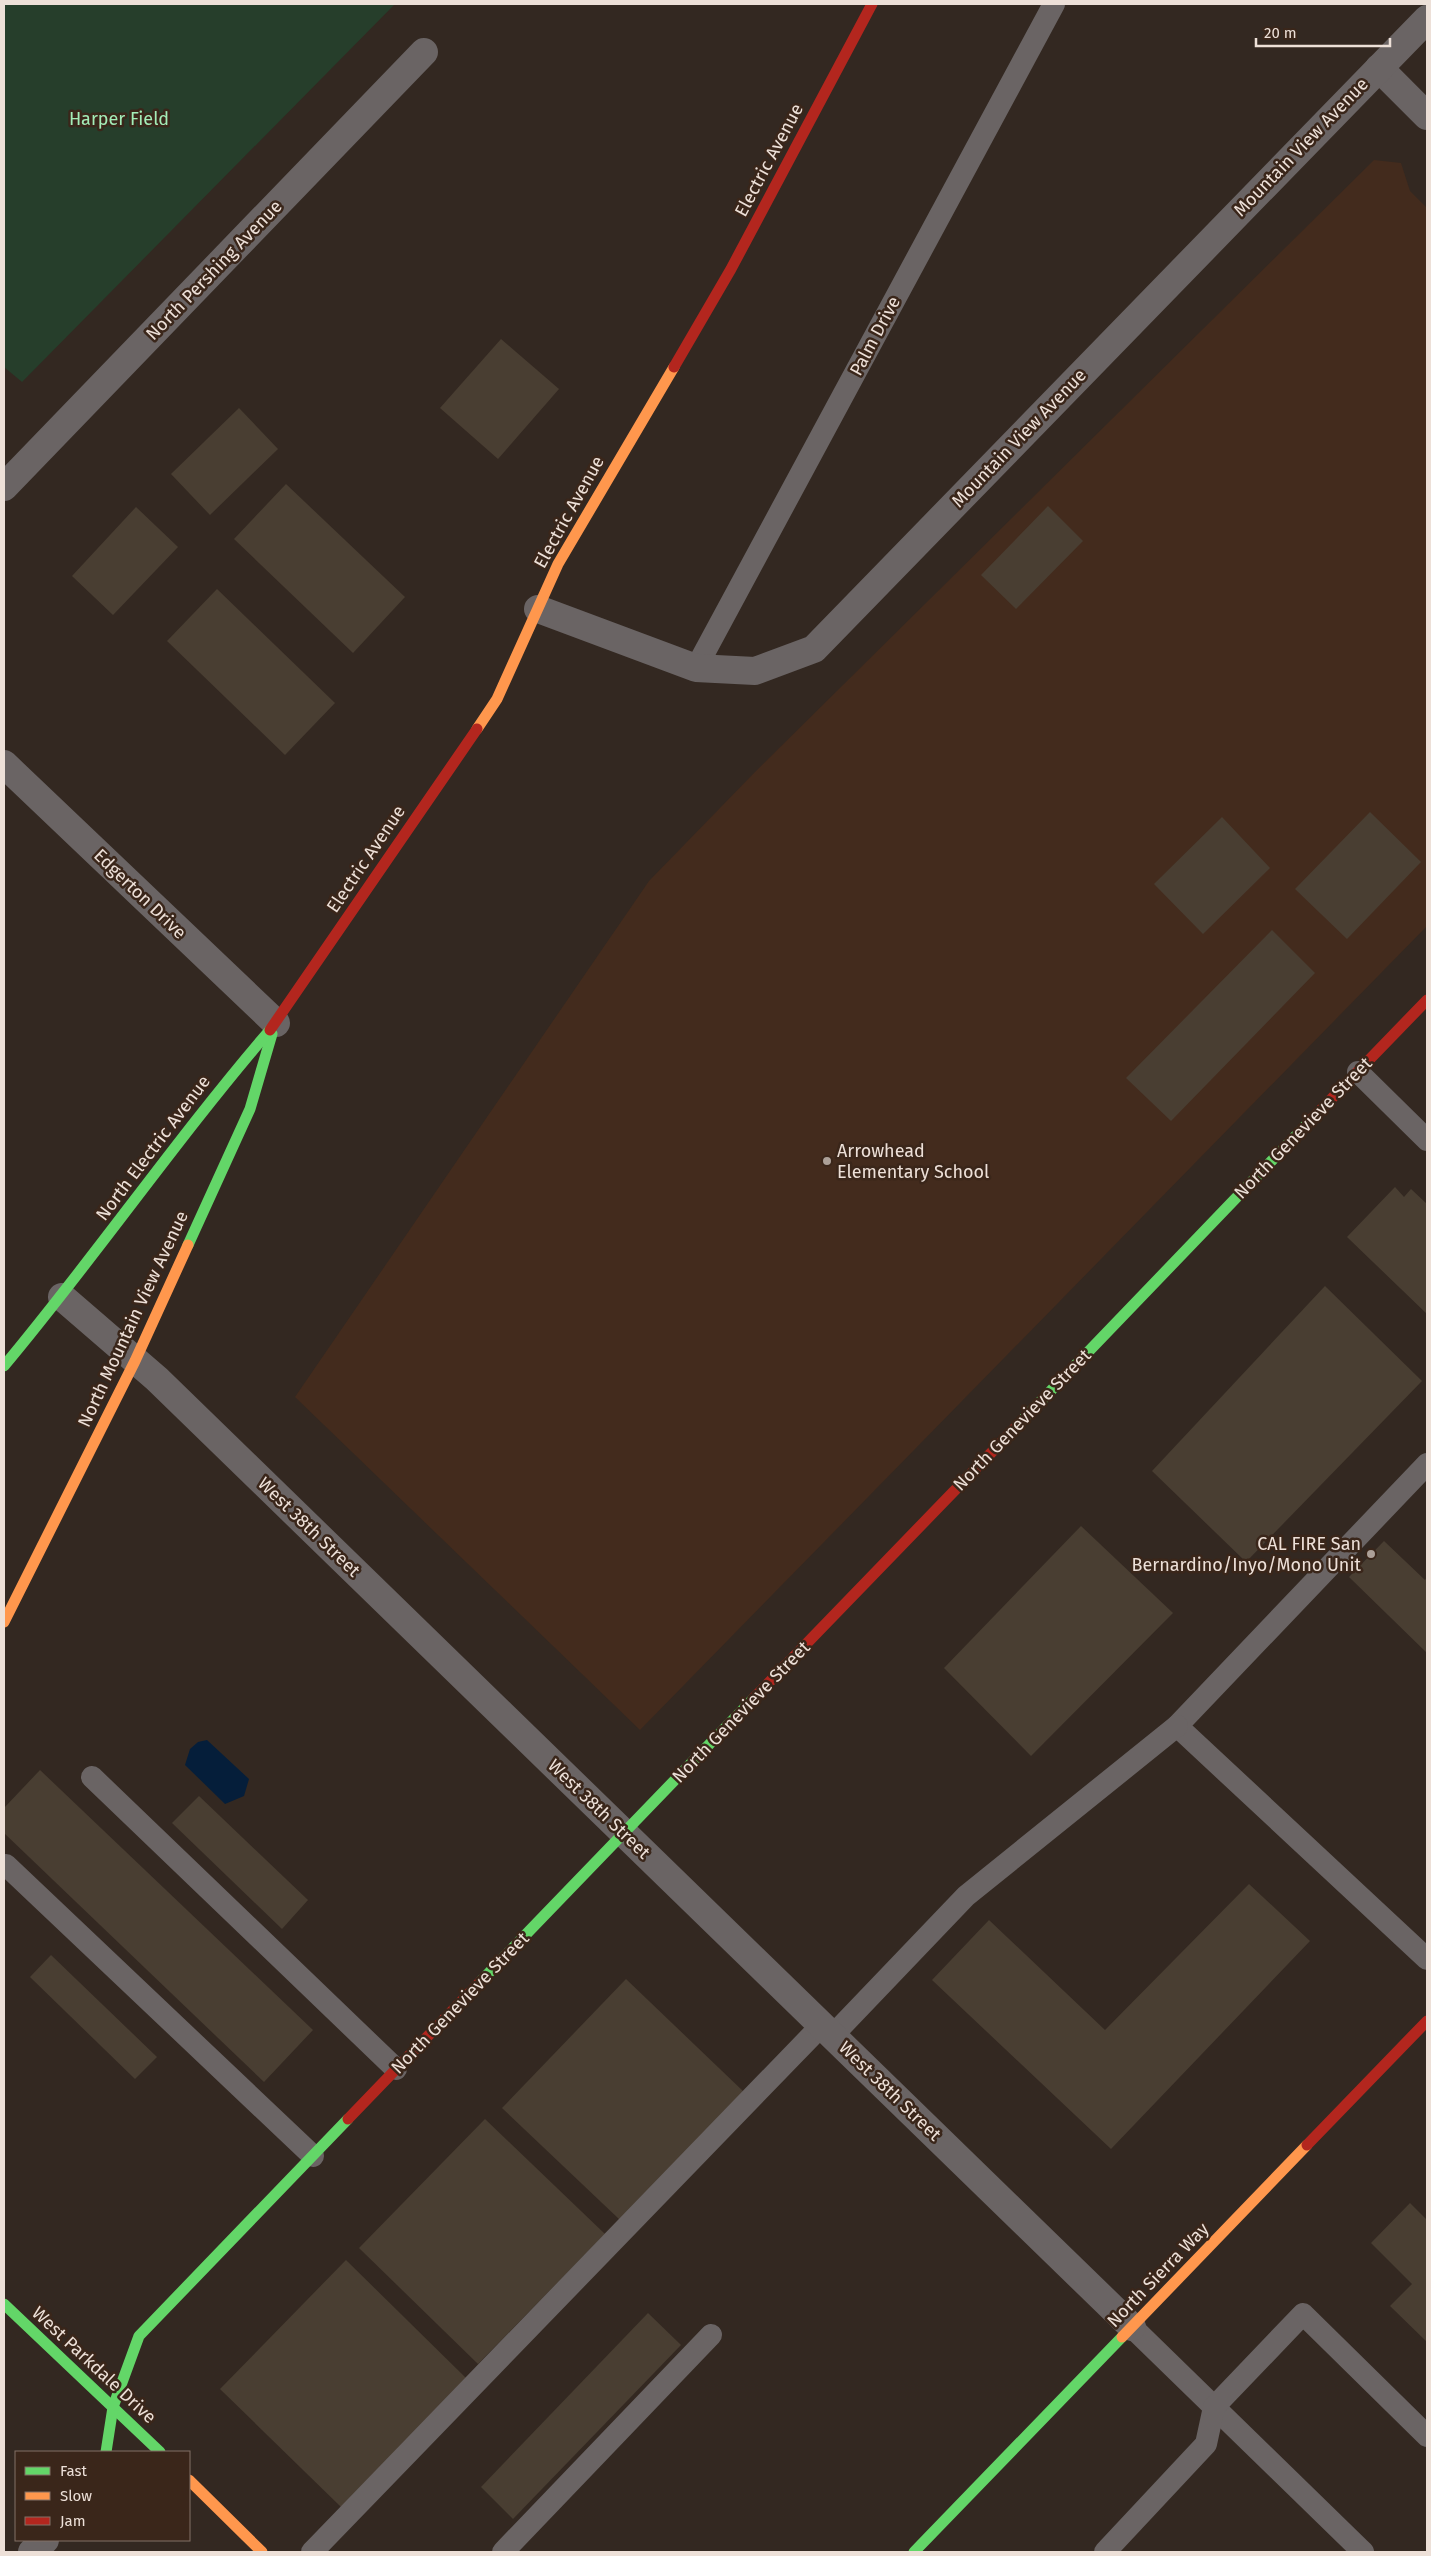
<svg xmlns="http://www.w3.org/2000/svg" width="1431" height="2556" font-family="'Fira Sans',sans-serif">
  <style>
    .built { fill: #432b1d }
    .green { fill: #263e2b }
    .water { fill: #051e3a }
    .building { fill: #493e32 }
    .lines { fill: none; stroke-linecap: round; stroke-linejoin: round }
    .lane { stroke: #6a6464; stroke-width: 22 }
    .street { stroke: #6a6464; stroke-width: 28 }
    .fast { stroke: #63d668; stroke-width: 11 }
    .slow { stroke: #ff974d; stroke-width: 11 }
    .jam { stroke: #b3261e; stroke-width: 11 }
    .poi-dot { fill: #aca098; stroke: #3a261a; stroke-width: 2 }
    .labels { text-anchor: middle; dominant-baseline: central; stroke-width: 5; stroke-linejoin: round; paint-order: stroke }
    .park-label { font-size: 18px; fill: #a3edb8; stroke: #3a261a }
    .street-label { font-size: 18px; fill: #ede0d8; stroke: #3a261a }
    .poi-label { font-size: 18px; fill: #ede0d8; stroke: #3a261a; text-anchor: start }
  </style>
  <rect width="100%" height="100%" fill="#332821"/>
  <path class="built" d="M1374 160 1401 163 1410 191 1427 208V926L640 1730 295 1397 649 881 755 772Z"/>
  <path class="green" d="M4 4H395L22 382 4 367Z"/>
  <path class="water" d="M207 1740 249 1779 244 1796 225 1804 185 1765 190 1749 198 1742Z"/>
  <g class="building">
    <path d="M501 339 559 389 498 459 440 408Z"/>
    <path d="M239 408 278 449 210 515 171 474Z"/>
    <path d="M286 484 405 597 353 653 234 539Z"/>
    <path d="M1048 506 1083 541 1016 609 981 575Z"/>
    <path d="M136 507 178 547 113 615 72 576Z"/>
    <path d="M217 589 335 703 285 755 167 641Z"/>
    <path d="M1370 812 1421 862 1347 939 1295 889Z"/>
    <path d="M1222 817 1270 868 1203 934 1154 884Z"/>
    <path d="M1272 930 1315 973 1171 1121 1126 1078Z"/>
    <path d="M1395 1187 1404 1197 1411 1189 1427 1204V1314L1347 1237Z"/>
    <path d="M1325 1286 1422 1381 1246 1562 1152 1471Z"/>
    <path d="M1081 1526 1173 1613 1031 1756 944 1668Z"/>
    <path d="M1384 1541 1425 1580 1427 1577V1653L1349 1577Z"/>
    <path d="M40 1770 313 2030 264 2082 4 1833V1808Z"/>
    <path d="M199 1796 308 1900 282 1929 172 1823Z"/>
    <path d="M1249 1884 1310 1941 1111 2149 932 1980 989 1920 1105 2030Z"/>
    <path d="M51 1955 157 2057 135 2079 30 1977Z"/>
    <path d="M626 1979 744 2092 620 2220 502 2108Z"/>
    <path d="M485 2119 605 2234 478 2364 359 2248Z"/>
    <path d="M1410 2203 1427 2220V2342L1390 2306 1412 2284 1371 2243Z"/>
    <path d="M346 2260 467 2379 341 2507 220 2389Z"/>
    <path d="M648 2313 681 2345 513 2519 481 2487Z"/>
  </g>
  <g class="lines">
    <g class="lane">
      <path d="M696 668 1054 4"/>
      <path d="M1358 1072 1427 1140"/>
      <path d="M1427 1464 1177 1726 1427 1959"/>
      <path d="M92 1777 396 2069"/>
      <path d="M6 1865 313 2156"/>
      <path d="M833 2035 966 1896 1177 1726"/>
      <path d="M1132 2327 1363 2552"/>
      <path d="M312 2552 822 2025"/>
      <path d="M503 2552 711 2335"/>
      <path d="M1105 2552 1206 2444 1214 2407 1303 2314 1427 2436"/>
    </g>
    <g class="street">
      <path d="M1379 68 1427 116"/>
      <path d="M4 487 424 52"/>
      <path d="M538 609 696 668 755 671 814 649 1427 19"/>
      <path d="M4 764 276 1023"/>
      <path d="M62 1297 157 1379 1132 2327"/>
      <path d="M32 2552 45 2540"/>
    </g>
    <g class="fast">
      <path d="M188 1245 250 1109 272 1034"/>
      <path d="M4 1366C96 1256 177 1138 270 1030"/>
      <path d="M1017 1426 1309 1122"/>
      <path d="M481 1981 753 1699"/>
      <path d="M4 2304 160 2452"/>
      <path d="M106 2452 113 2407 139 2336 348 2119"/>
      <path d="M914 2552 1122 2337"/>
    </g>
    <g class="slow">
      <path d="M477 729 497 699 558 564 674 367"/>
      <path d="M4 1622 135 1361 188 1245"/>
      <path d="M1122 2337 1307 2145"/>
      <path d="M189 2480 262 2552"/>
    </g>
    <g class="jam">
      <path d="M674 367 731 269 872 4"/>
      <path d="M270 1030 477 729"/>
      <path d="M1309 1122 1427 1000"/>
      <path d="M753 1699 1017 1426"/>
      <path d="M348 2119 481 1981"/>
      <path d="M1307 2145 1427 2021"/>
    </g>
  </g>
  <g class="poi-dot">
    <circle cx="827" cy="1161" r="5"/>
    <circle cx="1371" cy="1554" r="5"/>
  </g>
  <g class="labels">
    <g class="park-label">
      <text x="119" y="119">Harper Field</text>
    </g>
    <g class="street-label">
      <text transform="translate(1301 147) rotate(-46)">Mountain View Avenue</text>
      <text transform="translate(769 160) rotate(-62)">Electric Avenue</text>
      <text transform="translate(214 270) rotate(-46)">North Pershing Avenue</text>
      <text transform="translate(875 336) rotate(-62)">Palm Drive</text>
      <text transform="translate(1019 438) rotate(-46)">Mountain View Avenue</text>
      <text transform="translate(569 512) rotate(-61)">Electric Avenue</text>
      <text transform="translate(366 859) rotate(-56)">Electric Avenue</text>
      <text transform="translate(140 894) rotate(44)">Edgerton Drive</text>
      <text transform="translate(1303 1128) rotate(-46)">North Genevieve Street</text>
      <text transform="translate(153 1148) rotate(-53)">North Electric Avenue</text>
      <text transform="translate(133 1319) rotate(-65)">North Mountain View Avenue</text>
      <text transform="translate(1022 1420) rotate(-46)">North Genevieve Street</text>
      <text transform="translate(309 1527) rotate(44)">West 38th Street</text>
      <text transform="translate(741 1712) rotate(-46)">North Genevieve Street</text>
      <text transform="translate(599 1809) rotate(44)">West 38th Street</text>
      <text transform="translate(460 2003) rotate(-46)">North Genevieve Street</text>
      <text transform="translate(890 2091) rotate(44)">West 38th Street</text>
      <text transform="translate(1158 2275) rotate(-46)">North Sierra Way</text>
      <text transform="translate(94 2365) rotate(43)">West Parkdale Drive</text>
    </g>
    <g class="poi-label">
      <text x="837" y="1151">Arrowhead<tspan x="837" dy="21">Elementary School</tspan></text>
      <text x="1361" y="1544" text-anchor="end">CAL FIRE San<tspan x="1361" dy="21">Bernardino/Inyo/Mono Unit</tspan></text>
    </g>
  </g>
  <rect width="1431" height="2556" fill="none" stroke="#ede0d8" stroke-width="10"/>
  <rect x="15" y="2451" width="175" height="90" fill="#3a261a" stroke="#827066"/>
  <rect x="25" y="2467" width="25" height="8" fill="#63d668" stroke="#827066"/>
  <text x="60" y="2476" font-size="15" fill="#ede0d8">Fast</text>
  <rect x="25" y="2492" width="25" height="8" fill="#ff974d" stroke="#827066"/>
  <text x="60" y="2501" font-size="15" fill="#ede0d8">Slow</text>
  <rect x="25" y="2517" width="25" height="8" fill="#b3261e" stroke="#827066"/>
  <text x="60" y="2526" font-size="15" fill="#ede0d8">Jam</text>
  <path d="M1256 38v8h134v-8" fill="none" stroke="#ede0d8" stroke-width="2.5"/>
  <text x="1264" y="38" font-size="15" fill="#ede0d8" stroke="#3a261a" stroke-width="4" paint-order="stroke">20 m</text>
</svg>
